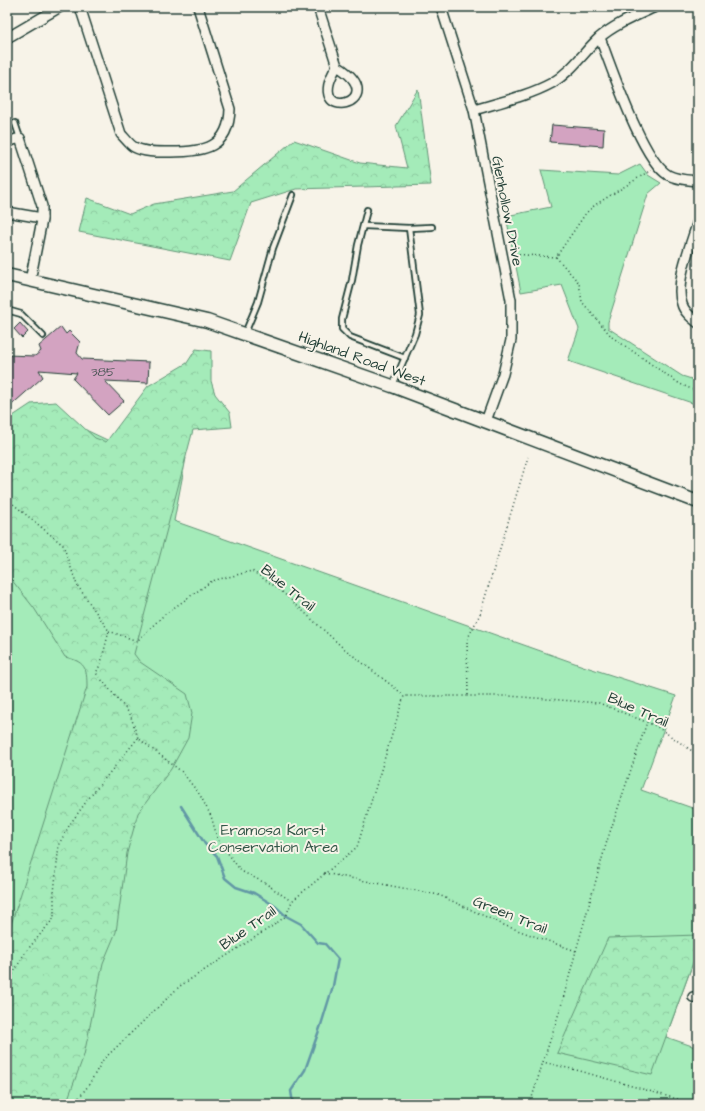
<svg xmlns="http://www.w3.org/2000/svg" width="705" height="1111" font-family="'Architects Daughter',sans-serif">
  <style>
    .green { fill: #a4ebb9; stroke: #629476 }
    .forest { fill: url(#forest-crowns); stroke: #629476 }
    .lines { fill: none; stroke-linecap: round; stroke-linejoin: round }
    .stream { stroke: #6298a5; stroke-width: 2.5 }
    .building { fill: #d3a3c1; stroke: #1f3d34 }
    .service-casing { stroke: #1f3d34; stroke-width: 8 }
    .minor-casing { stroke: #1f3d34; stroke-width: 12 }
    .tertiary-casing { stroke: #1f3d34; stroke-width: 15 }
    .path { stroke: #1f3d34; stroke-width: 1.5; stroke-dasharray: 1 3; stroke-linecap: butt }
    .service { stroke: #f7f3e8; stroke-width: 4.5 }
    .minor { stroke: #f7f3e8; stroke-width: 9 }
    .tertiary { stroke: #f7f3e8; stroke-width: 12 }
    .labels { text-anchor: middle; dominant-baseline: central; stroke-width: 4; stroke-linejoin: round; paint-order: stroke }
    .number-label { font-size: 13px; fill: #4c5657 }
    .street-label { font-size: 15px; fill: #1f3d34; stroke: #f7f3e8 }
    .park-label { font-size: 15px; fill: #335748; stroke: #f7f3e8 }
  </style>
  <defs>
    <pattern id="forest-crowns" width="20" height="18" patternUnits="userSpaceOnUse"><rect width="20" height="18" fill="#a4ebb9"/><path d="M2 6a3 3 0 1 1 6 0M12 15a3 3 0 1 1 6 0" fill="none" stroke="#8dcaa0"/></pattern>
  </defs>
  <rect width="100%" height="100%" fill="#f7f3e8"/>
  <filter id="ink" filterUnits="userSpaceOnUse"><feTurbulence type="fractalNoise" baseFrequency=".025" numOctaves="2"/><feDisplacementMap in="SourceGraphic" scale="8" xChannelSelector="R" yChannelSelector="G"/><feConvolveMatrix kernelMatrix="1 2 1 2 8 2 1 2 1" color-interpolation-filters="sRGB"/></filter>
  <g filter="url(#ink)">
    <g class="green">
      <path d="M640 164 648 175 661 183 648 194 608 322V328L682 376 698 381V405L568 361 579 329 562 285 521 292 506 216 551 207 541 170 618 175Z"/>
      <path d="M31 404 124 448 186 458 174 521 583 666 676 696 641 790 698 810V949L666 1037 698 1048V1104H7V451Z"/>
    </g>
    <g class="forest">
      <path d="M418 89 431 185 296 189 251 203 230 261 79 232 87 198 130 214 154 204 233 191 294 140 360 163 407 168 396 126Z"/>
      <path d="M196 349 211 351V381L215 394 230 413 232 427 193 430 134 654 140 662 187 694 192 713 188 738 171 769 138 813 127 853 116 932 103 963 84 1055 66 1104H7V937L87 687C87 667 85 662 65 657L34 608 7 574V420L31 404 56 402 95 438 106 442 148 386 187 363Z"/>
      <path d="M698 935V949L652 1075 557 1053 608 938Z"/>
    </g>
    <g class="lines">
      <path class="stream" d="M181 806 205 844 217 856 225 878 236 887 254 893 275 906 286 916 301 924 318 943 325 944 338 959 333 986 321 1025 305 1070 291 1091 293 1104"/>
    </g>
    <g class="building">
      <path d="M552 125 604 129 603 146 550 142Z"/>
      <path d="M20 323 28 332 22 338 14 329Z"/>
      <path d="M61 327 66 334 69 331 80 342 77 353 82 359 149 362 148 383 105 381 124 401 108 415 73 379 77 373 39 370 43 377 7 409V355L35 356 41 351 39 346Z"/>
    </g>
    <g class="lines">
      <g class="service-casing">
        <g id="service">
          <path d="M15 123 20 138"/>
          <path d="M367 210 358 245 352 280 342 319V329L350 337 405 358"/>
          <path d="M364 226 409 228 432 227"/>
          <path d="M7 310 21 314 43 336"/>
          <path d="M245 333 258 302 273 248 293 195"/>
          <path d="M393 385 415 334 420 315 409 228"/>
        </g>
      </g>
      <g class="minor-casing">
        <g id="minor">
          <path d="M80 7 121 134C125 138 130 145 134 147 145 153 160 152 171 152 204 152 229 148 230 109L198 7"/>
          <path d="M318 7 337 66"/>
          <path d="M441 7 474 110 511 300V340L503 374 486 421"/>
          <path d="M7 38 60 7"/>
          <path d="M600 38C612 68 642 160 668 175 678 180 688 180 698 181"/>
          <path d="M337 66C397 103 300 127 337 66Z"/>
          <path d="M474 110C500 102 528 96 552 83 571 72 583 53 599 38 615 24 636 16 655 7"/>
          <path d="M7 142 20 138 42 206V220L30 281"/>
          <path d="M7 212 42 218"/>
          <path d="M698 221C692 242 674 283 682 304 684 312 692 318 698 323"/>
          <path d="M693 997 698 998"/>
        </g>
      </g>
      <g class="tertiary-casing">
        <path id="tertiary" d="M7 275 207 321 392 386 698 502"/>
      </g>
      <g class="path">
        <path d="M511 254 556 257 586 213 595 205 651 170"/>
        <path d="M556 257 579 283 582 302 612 337 680 384 698 392"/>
        <path d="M7 499 63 545 77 585 109 631 101 663 96 673 130 714 138 738 182 772 200 795 211 816 218 840 241 871 265 883 291 901"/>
        <path d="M109 631 137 641 165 614 212 581 252 571 279 589 342 647 404 695"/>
        <path d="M468 695 467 640 480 614 528 457"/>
        <path d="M324 873 439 895 506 926 576 951 560 1010 543 1062 580 1071 677 1099 688 1104"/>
        <path d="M576 951 607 841 647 722"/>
        <path d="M7 985 24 954 54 918V893L59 844 70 824 89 798 138 738"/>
        <path d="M74 1104 88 1086 103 1060 180 986 274 925 286 916 292 901 357 847 404 696H509L599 703 656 726 698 755"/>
        <path d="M530 1104 543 1062"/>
      </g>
      <use href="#service" class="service"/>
      <use href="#minor" class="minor"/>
      <use href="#tertiary" class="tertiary"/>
    </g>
  </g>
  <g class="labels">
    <g class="number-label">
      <text x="103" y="372">385</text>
    </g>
    <g class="street-label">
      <text transform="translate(507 211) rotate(79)">Glenhollow Drive</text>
      <text transform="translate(362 359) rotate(20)">Highland Road West</text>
      <text transform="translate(288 588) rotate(39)">Blue Trail</text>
      <text transform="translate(638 710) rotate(24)">Blue Trail</text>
      <text transform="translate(510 915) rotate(22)">Green Trail</text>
      <text transform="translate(248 928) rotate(-35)">Blue Trail</text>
    </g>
    <g class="park-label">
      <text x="273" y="830">Eramosa Karst<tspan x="273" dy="17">Conservation Area</tspan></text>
    </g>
  </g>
  <rect width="705" height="1111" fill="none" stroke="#f7f3e8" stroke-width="24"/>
  <rect x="12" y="12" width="681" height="1087" fill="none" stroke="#1f3d34" stroke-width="1.5" filter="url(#ink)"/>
</svg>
